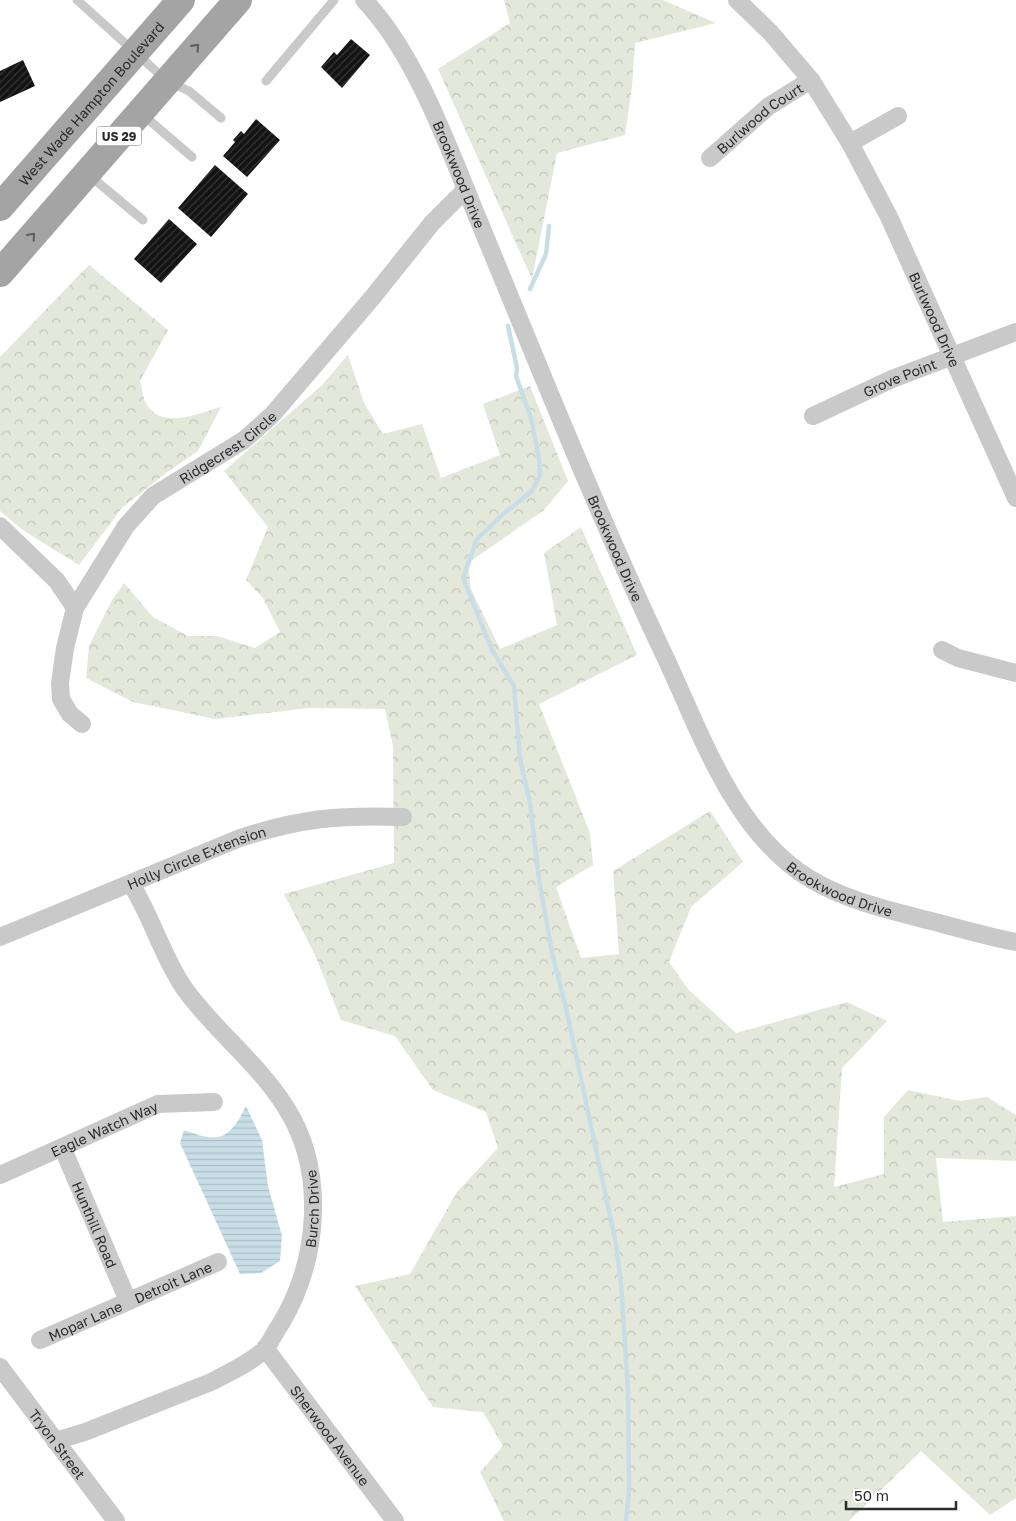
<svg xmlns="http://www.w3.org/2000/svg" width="1016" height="1521" font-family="'Golos Text',sans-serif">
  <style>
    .forest { fill: url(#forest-crowns) }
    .water { fill: url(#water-rules) }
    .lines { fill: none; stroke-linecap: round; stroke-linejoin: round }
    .stream { stroke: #c8dee7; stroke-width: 4.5 }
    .building { fill: url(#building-hatch) }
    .lane { stroke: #c9c9c9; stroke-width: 9 }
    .street { stroke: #c9c9c9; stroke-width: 18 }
    .primary { stroke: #a4a4a4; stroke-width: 28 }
    .oneway { stroke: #5c5c5c }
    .labels { text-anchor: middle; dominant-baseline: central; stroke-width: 5; stroke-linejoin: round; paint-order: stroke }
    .shield { fill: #fff; stroke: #6b6b6b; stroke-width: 1 }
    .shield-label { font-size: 12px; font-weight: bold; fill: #2c2c2c }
    .street-label { font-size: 14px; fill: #2c2c2c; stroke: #fff }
  </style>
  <defs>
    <pattern id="forest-crowns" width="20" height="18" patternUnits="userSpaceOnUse" patternTransform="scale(1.25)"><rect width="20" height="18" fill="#e3e8da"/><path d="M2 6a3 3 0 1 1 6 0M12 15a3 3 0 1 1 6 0" fill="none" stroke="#c3c7bb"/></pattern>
    <pattern id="water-rules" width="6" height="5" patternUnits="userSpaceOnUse" patternTransform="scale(1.25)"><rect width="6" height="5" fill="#c8dee7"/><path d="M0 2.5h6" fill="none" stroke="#acbfc6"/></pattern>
    <pattern id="building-hatch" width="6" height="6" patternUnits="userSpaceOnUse" patternTransform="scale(1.25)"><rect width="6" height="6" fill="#131313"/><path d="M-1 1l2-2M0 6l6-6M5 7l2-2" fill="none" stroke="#363636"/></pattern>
  </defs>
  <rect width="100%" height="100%" fill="#fff"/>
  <g class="forest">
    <path d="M504 0H663L716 23 635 43 632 86 625 135 557 153 532 279 438 69 510 23Z"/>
    <path d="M89 265 168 330 140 381C142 388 143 399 147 405 163 430 199 413 221 407L198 451 166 473 122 508 79 565 24 531 0 511V357Z"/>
    <path d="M348 355 364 403 383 434 422 424 441 478 500 455 483 404 530 386 568 481 544 510 468 563 471 589 500 649 557 625 544 553 581 527 637 655 539 704 590 833 593 865 556 887 581 958 619 954 613 871 710 811 743 862 691 907 669 962 688 989 736 1033 847 1002 887 1021 842 1068 834 1187 884 1174V1117L908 1090 960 1101 987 1097 1016 1115V1161L936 1158 943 1222 1016 1216V1498L990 1515 921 1451 849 1521H504L480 1472 503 1446 483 1412 433 1407 355 1286 410 1274 457 1192 498 1148 486 1112 433 1090 395 1036 341 1020 315 955 284 894 394 863 393 746 385 709 309 708 216 719 133 702 86 678 89 646 111 602 124 583 153 617 188 636H217L255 648 280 632 263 598 246 580 268 527 224 471 322 385Z"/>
  </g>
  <path class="water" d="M246 1106 262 1140 268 1186 282 1236 280 1261 261 1273 240 1274 180 1143 184 1130C218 1143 229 1141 246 1106Z"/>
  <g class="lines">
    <g class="stream">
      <path d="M530 289 546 254 549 226"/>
      <path d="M508 326 517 368 516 376 531 418 539 459 540 475 532 491 503 514 477 539 463 578 492 650 514 686 520 759 530 803 539 879 552 953 566 1008 616 1244 621 1284 628 1390 629 1492 626 1521"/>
    </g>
  </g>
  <g class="building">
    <path d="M351 39 370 55 342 88 321 67 334 52 337 55Z"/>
    <path d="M23 60 35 86 0 102V71Z"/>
    <path d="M256 119 280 140 247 177 223 156 235 142 233 140 241 131 244 134Z"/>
    <path d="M215 165 248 194 211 237 178 208Z"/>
    <path d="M169 219 197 244 161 283 134 259Z"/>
  </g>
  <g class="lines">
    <g class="lane">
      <path d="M77 0 167 81 189 91 221 118"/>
      <path d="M266 81 334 0"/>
      <path d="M142 114 192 157"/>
      <path d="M89 175 143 220"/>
    </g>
    <g class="street">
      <path id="s1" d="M364 0C415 53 448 146 476 214 538 364 598 515 667 661 701 734 731 822 798 871 838 900 892 911 939 923 965 930 990 937 1016 942"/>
      <path id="s2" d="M737 0 770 32 811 80 850 143 889 217 1016 498"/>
      <path d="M850 143 898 116"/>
      <path id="s3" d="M710 158 769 106 811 80"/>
      <path id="s4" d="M813 416 892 379 1016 332"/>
      <path d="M0 526 57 581 75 608"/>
      <path d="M942 650 958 658 1016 673"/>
      <path id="s5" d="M82 724 70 714 61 699 60 683 65 648 75 608 126 526 153 496 244 440 272 415 372 298 432 223 466 189"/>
      <path id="s6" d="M0 937 240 838C301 818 340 815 403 817"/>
      <path id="s7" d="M63 1149 128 1301"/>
      <path id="s8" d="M0 1175 158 1104 214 1102"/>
      <path id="s9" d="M40 1340 218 1262"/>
      <path id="s10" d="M265 1348 395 1521"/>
      <path id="s11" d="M0 1367 116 1521"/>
      <path id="s12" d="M55 1441 85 1432 211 1382C227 1374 254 1361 266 1348 271 1341 275 1332 280 1325 319 1261 327 1171 285 1106 257 1062 214 1030 184 988 162 956 152 917 131 884"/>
    </g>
    <g class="primary">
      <path id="s13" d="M0 207 181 0"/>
      <path d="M0 273 238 0"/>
    </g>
  </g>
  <defs><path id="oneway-chevron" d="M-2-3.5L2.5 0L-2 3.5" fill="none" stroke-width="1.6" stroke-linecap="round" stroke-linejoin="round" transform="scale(1.25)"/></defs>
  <g class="oneway">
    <use href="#oneway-chevron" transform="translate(196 47) rotate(-49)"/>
    <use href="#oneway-chevron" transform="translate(32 236) rotate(-49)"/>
  </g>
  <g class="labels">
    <rect class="shield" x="96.5" y="126.5" width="45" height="19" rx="4"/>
    <g class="shield-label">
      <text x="119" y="136">US 29</text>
    </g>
    <g class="street-label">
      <text stroke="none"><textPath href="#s13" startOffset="138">West Wade Hampton Boulevard</textPath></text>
      <text stroke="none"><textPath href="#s3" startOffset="64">Burlwood Court</textPath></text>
      <text stroke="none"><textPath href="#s1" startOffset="200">Brookwood Drive</textPath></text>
      <text stroke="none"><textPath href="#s2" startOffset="379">Burlwood Drive</textPath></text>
      <text stroke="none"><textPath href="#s4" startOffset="95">Grove Point</textPath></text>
      <text stroke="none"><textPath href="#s5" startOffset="352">Ridgecrest Circle</textPath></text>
      <text stroke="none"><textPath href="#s1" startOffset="605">Brookwood Drive</textPath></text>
      <text stroke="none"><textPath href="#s6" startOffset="212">Holly Circle Extension</textPath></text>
      <text stroke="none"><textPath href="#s1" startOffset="1025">Brookwood Drive</textPath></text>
      <text stroke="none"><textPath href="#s8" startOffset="114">Eagle Watch Way</textPath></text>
      <text stroke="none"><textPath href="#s12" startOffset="381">Burch Drive</textPath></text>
      <text stroke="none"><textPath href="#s7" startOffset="82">Hunthill Road</textPath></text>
      <text stroke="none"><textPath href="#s9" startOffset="145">Detroit Lane</textPath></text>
      <text stroke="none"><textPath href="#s9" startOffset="49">Mopar Lane</textPath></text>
      <text stroke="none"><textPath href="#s10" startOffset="109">Sherwood Avenue</textPath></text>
      <text stroke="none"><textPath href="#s11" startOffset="96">Tryon Street</textPath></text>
    </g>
  </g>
  <path d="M846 1501v8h110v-8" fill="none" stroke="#2c2c2c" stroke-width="2.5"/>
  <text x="854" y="1501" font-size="15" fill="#2c2c2c" stroke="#ffffff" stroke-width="4" paint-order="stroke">50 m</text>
</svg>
